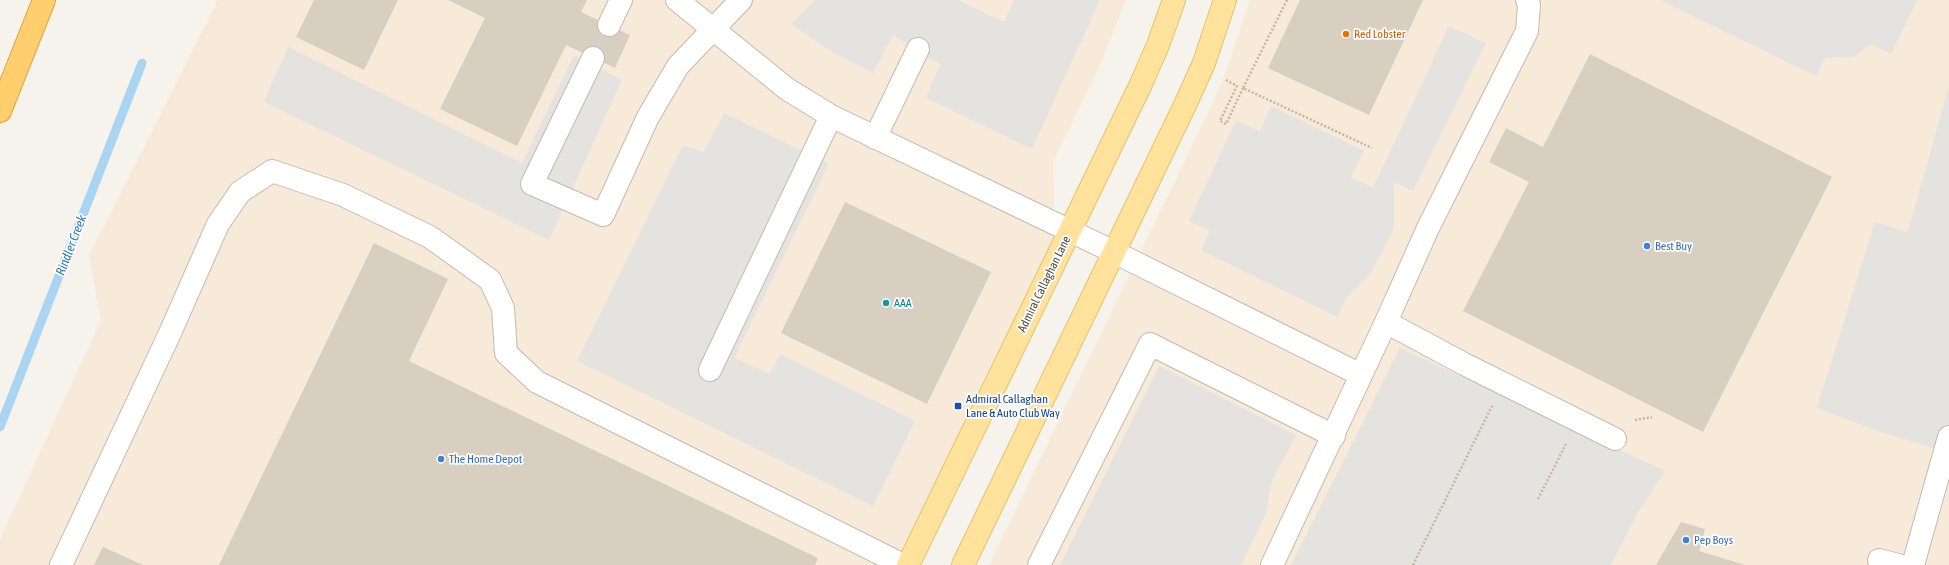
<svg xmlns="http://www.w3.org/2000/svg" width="1949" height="565" font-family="'Asap Condensed',sans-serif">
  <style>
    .commercial { fill: #f7ead8 }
    .parking { fill: #e5e3e0 }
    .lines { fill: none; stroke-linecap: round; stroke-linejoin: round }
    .stream { stroke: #a9d4f2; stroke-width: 9 }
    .building { fill: #d8cfc1 }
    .minor-tunnel { stroke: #d4d0c8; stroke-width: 22; stroke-dasharray: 22 11; stroke-linecap: butt }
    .minor-casing { stroke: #c2bbae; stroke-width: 24 }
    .major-casing { stroke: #e6c16a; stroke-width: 24 }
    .highway-casing { stroke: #e0a43c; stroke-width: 24 }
    .path { stroke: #c4b79f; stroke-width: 2.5; stroke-dasharray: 2 2; stroke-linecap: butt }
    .minor { stroke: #fff; stroke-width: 22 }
    .major { stroke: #ffe39c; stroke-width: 22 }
    .highway { stroke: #ffcf6e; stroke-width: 22 }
    .food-dot { fill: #e8710a; stroke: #fff; stroke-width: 1.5 }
    .shop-dot { fill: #3f7fe0; stroke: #fff; stroke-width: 1.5 }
    .culture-dot { fill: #0f9aa8; stroke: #fff; stroke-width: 1.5 }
    .transit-dot { fill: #1a4fb4; stroke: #fff; stroke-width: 1.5 }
    .labels { text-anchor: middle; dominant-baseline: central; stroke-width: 3.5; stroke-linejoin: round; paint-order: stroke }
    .food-label { font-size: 12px; fill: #c56008; stroke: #fff; text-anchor: start }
    .shop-label { font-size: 12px; fill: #366cbe; stroke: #fff; text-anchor: start }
    .street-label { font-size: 12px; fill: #4b4439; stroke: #fff }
    .culture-label { font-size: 12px; fill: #0d838f; stroke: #fff; text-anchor: start }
    .transit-label { font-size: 12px; fill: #164399; stroke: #fff; text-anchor: start }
    .water-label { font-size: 13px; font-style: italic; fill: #2e7ab2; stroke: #fff }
  </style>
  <rect width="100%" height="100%" fill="#f6f3ec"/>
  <g class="commercial">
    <path d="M218 0H1126L1100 65 1053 162 1055 238 901 565H0V539L101 320 89 256Z"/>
    <path d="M1250 0H1949V565H989L1207 115 1226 72Z"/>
  </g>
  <g class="parking">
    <path d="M815 0H958L1004 22 1014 0H1100L1032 149 926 98 940 64 893 35 873 73 830 51 791 24Z"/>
    <path d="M1660 0H1917L1891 54 1870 44 1855 57 1825 58 1816 76Z"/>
    <path d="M1449 26 1486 43 1413 191 1394 182V228L1371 273 1347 297 1337 317 1201 250 1210 231 1189 221 1236 120 1260 131 1271 106 1364 151 1351 177 1373 188Z"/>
    <path d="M288 47 522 163 574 55 622 80 549 240 264 102Z"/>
    <path d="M1948 89 1949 90V453L1878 431 1817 408 1875 222 1908 232Z"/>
    <path d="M724 113 829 164 734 358 770 374 780 354 915 421 873 506 577 361 683 145 704 152Z"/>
    <path d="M1400 348 1665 471 1637 514 1611 565H1291Z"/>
    <path d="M1159 366 1296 435 1271 483 1266 514 1241 565H1060Z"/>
  </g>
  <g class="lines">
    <path class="stream" d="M0 427 142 63"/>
  </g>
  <g class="building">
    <path d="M314 0H398L364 70 296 37Z"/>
    <path d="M448 0H587L581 12 630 35 615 68 566 45 517 146 440 109 485 18Z"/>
    <path d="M1300 0H1423L1369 115 1268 68Z"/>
    <path d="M1590 54 1832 177 1703 432 1463 311 1529 182 1489 162 1506 128 1543 147Z"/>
    <path d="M845 202 991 272 927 404 781 333Z"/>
    <path d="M374 243 448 279 409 361 818 558 815 565H219Z"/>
    <path d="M1681 522 1705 529 1699 551 1745 565H1656Z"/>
    <path d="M103 547 143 565H94Z"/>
  </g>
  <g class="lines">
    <path class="minor-tunnel" d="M593 58 609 25"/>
    <g class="minor-casing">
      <g id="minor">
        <path d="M677 0 787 89 831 116 1114 252 1361 375"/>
        <path d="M609 25 621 0"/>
        <path d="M593 58 532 184 603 215 648 117 678 66 741 0"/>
        <path d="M875 138 918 49"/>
        <path d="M1386 322 1464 364 1615 439"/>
        <path d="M710 370 831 116"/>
        <path d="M1879 560 1898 565"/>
        <path d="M61 565 170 333 218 224 240 192 272 171 343 195 430 237 490 280 503 308 506 353 537 382 903 565"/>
        <path d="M1039 565 1150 344 1334 436"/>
        <path d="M1272 565 1386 322 1428 228 1527 31 1529 5 1527 0"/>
        <path d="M1913 565 1949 437"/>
      </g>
    </g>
    <g class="major-casing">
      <g id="major">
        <path d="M908 565 1141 84 1158 45 1174 0"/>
        <path d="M963 565 1185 105 1204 63 1225 0"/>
      </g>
    </g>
    <g class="highway-casing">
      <path id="highway" d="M0 111 44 0"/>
    </g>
    <g class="path">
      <path d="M1287 0 1243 88 1372 148"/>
      <path d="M1226 80 1237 86 1220 121 1226 124 1243 88"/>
      <path d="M1635 420 1652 417"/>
      <path d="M1538 499 1566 444"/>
      <path d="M1413 565 1492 406"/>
    </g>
    <use href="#minor" class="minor"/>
    <use href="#major" class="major"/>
    <use href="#highway" class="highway"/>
  </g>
  <circle class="food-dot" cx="1346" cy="34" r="4"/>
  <g class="shop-dot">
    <circle cx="1647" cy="246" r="4"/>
    <circle cx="441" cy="459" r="4"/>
    <circle cx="1686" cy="540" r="4"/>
  </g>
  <circle class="culture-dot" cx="886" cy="303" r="4"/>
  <rect class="transit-dot" x="954" y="402" width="8" height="8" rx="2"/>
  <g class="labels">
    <g class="food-label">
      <text x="1354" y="34">Red Lobster</text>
    </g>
    <g class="shop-label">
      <text x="1655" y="246">Best Buy</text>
      <text x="449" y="459">The Home Depot</text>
      <text x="1694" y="540">Pep Boys</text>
    </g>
    <g class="street-label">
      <text transform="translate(1044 284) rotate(-64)">Admiral Callaghan Lane</text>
    </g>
    <g class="culture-label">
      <text x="894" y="303">AAA</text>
    </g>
    <g class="transit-label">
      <text x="966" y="399">Admiral Callaghan<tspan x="966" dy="14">Lane &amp; Auto Club Way</tspan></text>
    </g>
    <g class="water-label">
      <text transform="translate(71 245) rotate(-69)">Rindler Creek</text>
    </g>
  </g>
</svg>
